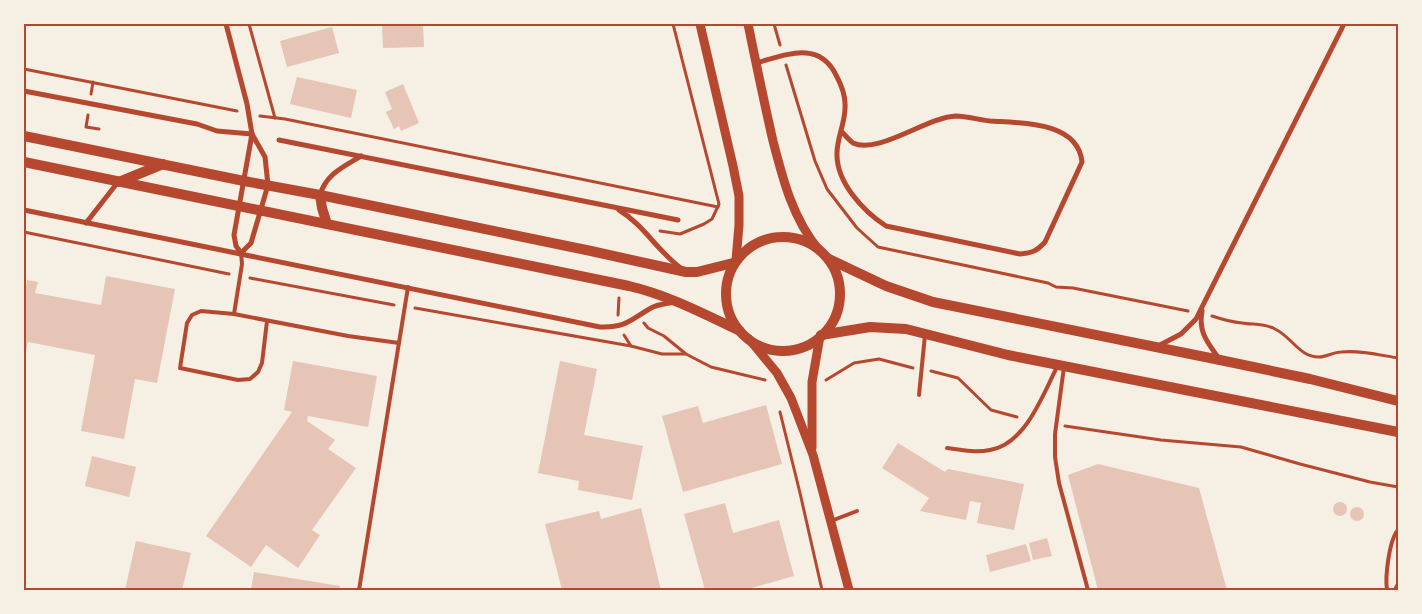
<svg xmlns="http://www.w3.org/2000/svg" width="1422" height="614" font-family="Signika,sans-serif">
  <style>
    .building { fill: #e6c5b7 }
    .lines { fill: none; stroke-linecap: round; stroke-linejoin: round }
    .path { stroke: #b5482f; stroke-width: 3 }
    .service { stroke: #b5482f; stroke-width: 4 }
    .minor { stroke: #b5482f; stroke-width: 5 }
    .tertiary { stroke: #b5482f; stroke-width: 9 }
    .secondary { stroke: #b5482f; stroke-width: 10 }
    .neatline { fill: none; stroke: #b5482f; stroke-width: 2 }
  </style>
  <rect width="100%" height="100%" fill="#f6efe4"/>
  <g class="building">
    <path d="M382 24H423L424 47 383 48Z"/>
    <path d="M332 27 339 53 287 67 280 41Z"/>
    <path d="M297 77 357 90 351 118 290 104Z"/>
    <path d="M403 84 419 123 401 131 399 126 394 129 386 112 392 109 385 92Z"/>
    <path d="M106 276 175 289 157 383 135 379 124 439 81 431 95 355 28 342 24 359V299L27 280 38 282 35 293 101 305Z"/>
    <path d="M293 361 377 376 368 427 308 416 307 421 335 440 328 449 356 468 312 530 320 535 298 568 266 545 251 567 206 536 292 412 284 410Z"/>
    <path d="M560 361 597 369 584 435 643 446 632 500 578 490 579 481 538 473Z"/>
    <path d="M766 405 782 464 683 492 662 416 698 406 703 423Z"/>
    <path d="M898 443 945 472 948 469 1024 484 1014 530 977 523 981 503 970 501 966 520 920 511 929 498 882 468Z"/>
    <path d="M92 456 136 467 129 497 85 486Z"/>
    <path d="M1098 464 1199 488 1227 590H1098L1068 475Z"/>
    <circle cx="1340" cy="509" r="7"/>
    <path d="M725 503 733 533 779 520 794 576 748 589V590H705L684 514Z"/>
    <circle cx="1357" cy="514" r="7"/>
    <path d="M641 508 661 590H562L545 524 599 511 601 519Z"/>
    <path d="M1047 538 1052 556 1033 560 1029 543Z"/>
    <path d="M136 541 191 553 182 590H125Z"/>
    <path d="M1026 544 1031 561 990 572 986 555Z"/>
    <path d="M254 572 340 586V590H251Z"/>
  </g>
  <g class="lines">
    <g class="path">
      <path d="M249 24 275 118"/>
      <path d="M774 24 780 45"/>
      <path d="M786 65 815 161 827 189 857 228 878 247 1048 283 1056 287 1073 288 1188 311"/>
      <path d="M24 69 237 111"/>
      <path d="M91 94 93 82"/>
      <path d="M88 115 86 127 99 129"/>
      <path d="M260 116 285 119 718 207"/>
      <path d="M660 231 680 234 704 224 712 219 719 204 673 24"/>
      <path d="M24 232 229 274"/>
      <path d="M250 278 394 305"/>
      <path d="M415 308 631 346"/>
      <path d="M618 315 619 298"/>
      <path d="M1212 316C1221 319 1231 322 1242 323 1253 325 1264 323 1275 329 1292 337 1299 357 1319 357 1326 357 1334 352 1341 352 1360 350 1380 355 1398 358"/>
      <path d="M644 323 648 328 664 336 686 354 711 367 765 380"/>
      <path d="M624 335 631 346 662 354H685"/>
      <path d="M931 371 958 378 991 410 1017 417"/>
      <path d="M826 380 854 363 879 359 913 368"/>
      <path d="M780 412 800 493 822 590"/>
      <path d="M1065 426 1161 440 1241 447 1300 464 1370 482 1398 487"/>
    </g>
    <g class="service">
      <path d="M234 314 242 264 241 253"/>
      <path d="M267 321 262 363 258 372 250 379 238 380 180 368 187 323 192 315 201 311 234 314 348 336 399 343"/>
      <path d="M1064 367 1055 434V457L1059 483 1088 590"/>
      <path d="M919 395 925 335"/>
      <path d="M947 448C961 450 976 453 990 450 1026 444 1043 394 1058 365"/>
      <path d="M831 521 857 511"/>
      <path d="M359 590 408 287"/>
      <path d="M1387 590C1385 577 1389 540 1398 530"/>
      <path d="M1395 590 1398 584"/>
    </g>
    <g class="minor">
      <path d="M226 24 247 104 252 134 234 235 236 246 241 253 251 243 268 185 265 157 252 134"/>
      <path d="M756 63C786 55 819 40 836 75 842 86 846 96 845 108 845 123 837 138 837 153 836 182 863 211 886 226L1020 254C1032 253 1037 251 1045 242L1082 162C1078 121 1021 123 990 121 979 120 967 116 956 116 927 117 878 155 853 143 850 141 845 135 842 132"/>
      <path d="M24 91 197 124 217 131 252 134"/>
      <path d="M279 140 678 220"/>
      <path d="M320 195C326 174 343 167 361 156"/>
      <path d="M24 210 600 327C626 328 630 320 651 308 658 304 666 304 674 302"/>
      <path d="M619 210C644 225 658 252 682 269"/>
      <path d="M86 223 118 182"/>
      <path d="M1202 311C1198 333 1208 343 1220 360"/>
      <path d="M1158 346 1181 334 1196 319 1344 24"/>
    </g>
    <g class="tertiary">
      <path d="M700 24 733 166 739 196V225L736 260"/>
      <path d="M748 24C756 63 764 102 773 141 783 180 793 219 819 250"/>
      <path d="M749 339 777 373 791 398 813 455 849 590"/>
      <path d="M812 448V382L820 336"/>
    </g>
    <g class="secondary">
      <path d="M24 136 244 181 320 195 591 251 686 272H697L733 263"/>
      <path d="M24 162 629 286C668 295 704 314 740 331"/>
      <path d="M119 182 163 164"/>
      <path d="M320 195 322 208 327 224"/>
      <circle cx="783" cy="294" r="57"/>
      <path d="M829 259 886 286 933 302 1220 360 1310 379 1398 401"/>
      <path d="M821 335 870 327 906 329 1008 355 1398 432"/>
    </g>
  </g>
  <rect width="1422" height="614" fill="none" stroke="#f6efe4" stroke-width="50"/>
  <rect x="25" y="25" width="1372" height="564" class="neatline"/>
</svg>
